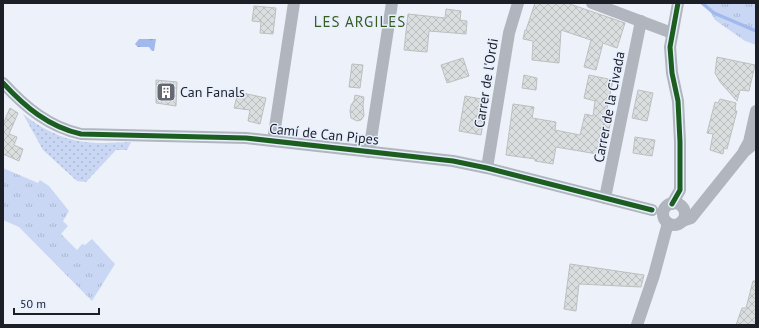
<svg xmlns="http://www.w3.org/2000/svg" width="759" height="328" font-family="'PT Sans',sans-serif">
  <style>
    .grass { fill: url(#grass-tufts) }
    .garden { fill: url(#garden-dots) }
    .water { fill: url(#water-ripples) }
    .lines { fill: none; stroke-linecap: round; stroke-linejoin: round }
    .stream { stroke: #a1b9ec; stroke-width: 3.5 }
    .building { fill: url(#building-cross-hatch); stroke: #bdc0c1 }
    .minor { stroke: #b0b5be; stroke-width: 12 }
    .cycleway-casing { stroke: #e7efff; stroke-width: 8 }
    .cycleway { stroke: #1b5e20; stroke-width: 5 }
    .labels { text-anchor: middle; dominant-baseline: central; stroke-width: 3; stroke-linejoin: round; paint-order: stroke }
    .street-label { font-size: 14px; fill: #1c1f25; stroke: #e7efff }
    .poi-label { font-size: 14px; fill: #1c1f25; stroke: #e7efff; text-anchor: start }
    .neighbourhood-label { font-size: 15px; letter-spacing: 1px; fill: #365c1e; stroke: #e7efff }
  </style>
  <defs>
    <pattern id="grass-tufts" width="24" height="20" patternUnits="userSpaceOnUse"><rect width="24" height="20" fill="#c9d7f4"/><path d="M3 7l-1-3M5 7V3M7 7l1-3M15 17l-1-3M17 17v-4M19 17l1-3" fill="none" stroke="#acb8d1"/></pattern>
    <pattern id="garden-dots" width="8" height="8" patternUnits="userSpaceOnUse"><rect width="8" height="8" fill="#c9d7f4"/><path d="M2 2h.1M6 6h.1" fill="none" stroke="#acb8d1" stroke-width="1.8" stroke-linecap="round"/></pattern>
    <pattern id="water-ripples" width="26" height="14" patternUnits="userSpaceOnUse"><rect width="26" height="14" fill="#a1b9ec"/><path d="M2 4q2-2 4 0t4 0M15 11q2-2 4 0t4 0" fill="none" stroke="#8a9fca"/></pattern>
    <pattern id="building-cross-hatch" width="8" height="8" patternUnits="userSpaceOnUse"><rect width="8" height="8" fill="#dadede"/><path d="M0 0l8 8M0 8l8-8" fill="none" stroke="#babebe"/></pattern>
  </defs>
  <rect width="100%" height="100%" fill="#edf1f9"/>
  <g class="grass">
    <path d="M705 3H756V45L745 41 715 20Z"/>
    <path d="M3 168 38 183 40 180 49 186 69 211 63 221 68 226 61 234 77 250 82 244 85 245 92 239 115 264 92 301 19 227 3 220Z"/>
  </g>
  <path class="garden" d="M23 114C48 134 74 144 106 143 114 143 122 142 131 142L127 150H116L86 182 77 181 43 150Z"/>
  <path class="water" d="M139 39H156L154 51H152L149 47H138L135 44Z"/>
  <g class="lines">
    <path class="stream" d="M702 3 714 13 756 31"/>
  </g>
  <g class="building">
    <path d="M535 3H567L625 23 617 48 603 43 596 70 584 67 591 40 561 30 559 63 532 60 533 41 523 39 525 30H526Z"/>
    <path d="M254 6 276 8 273 34 260 33 261 22 252 21Z"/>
    <path d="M446 9 461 11 460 20 467 21 466 34 429 31 427 52 404 50 408 14 445 18Z"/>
    <path d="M717 57 755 65 749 91 740 90 737 101 720 82 715 73Z"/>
    <path d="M463 58 469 76 447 83 441 65Z"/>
    <path d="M352 64 363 65 360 88 349 87Z"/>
    <path d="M524 75 537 78 536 90 522 88Z"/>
    <path d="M589 75 613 80 607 109 613 111 609 130H607L603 155 556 147 553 164 535 161V159L506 155 513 104 534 107 532 118 556 122 555 130 580 135 585 114 593 116 595 101 584 98Z"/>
    <path d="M156 80 177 82 176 106 156 103Z"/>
    <path d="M638 90 653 93 647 121 632 118Z"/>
    <path d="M238 92 266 98 260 124 248 121 250 110 234 108Z"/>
    <path d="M355 95 364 97 363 105 364 116 361 120 357 121 351 118 350 111 351 105 354 101Z"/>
    <path d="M465 96 487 100 481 135 459 131Z"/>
    <path d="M720 99 736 103 735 111H737L727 149 724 148 723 154 710 150 713 134 707 133 715 102 718 103Z"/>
    <path d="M10 108 18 113 9 134 17 137 14 145 23 149 19 161 3 154V124Z"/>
    <path d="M635 137 655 140 652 156 633 153Z"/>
    <path d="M570 264 644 275 641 287 579 284 576 311 564 309Z"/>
    <path d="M753 281H756V325H736L742 308H746Z"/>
  </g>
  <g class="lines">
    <g class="minor">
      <path d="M592 3 672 33"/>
      <path d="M3 83C25 107 49 127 81 134L246 138 453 161 487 168 652 210"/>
      <path d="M273 141 294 3"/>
      <path d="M744 151 749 142 756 111"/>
      <path d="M369 152 392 3"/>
      <path d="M487 168 509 33 518 3"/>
      <path d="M605 198 641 21"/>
      <circle cx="674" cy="214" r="11"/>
      <path d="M672 204 680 190V142L678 101 672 73 670 47 678 3"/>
      <path d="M682 221 691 218 744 152 756 142"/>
      <path d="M637 325 654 275 668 223"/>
    </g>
    <g class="cycleway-casing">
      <g id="cycleway">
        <path d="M3 83C25 107 49 127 81 134L246 138 453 161 487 168 652 210"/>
        <path d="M672 204 680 190V142L678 101 672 73 670 47 678 3"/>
      </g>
    </g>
    <use href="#cycleway" class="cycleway"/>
  </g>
  <defs>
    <g id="building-square" transform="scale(1)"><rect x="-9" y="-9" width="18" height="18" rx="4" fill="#65686f" stroke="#e7efff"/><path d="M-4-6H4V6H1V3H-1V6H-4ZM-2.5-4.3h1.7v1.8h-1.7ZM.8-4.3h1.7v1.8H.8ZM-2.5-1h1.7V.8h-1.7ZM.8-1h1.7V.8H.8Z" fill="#fff"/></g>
  </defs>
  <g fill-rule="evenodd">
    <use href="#building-square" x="166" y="92"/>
  </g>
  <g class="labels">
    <g class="street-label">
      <text transform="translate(486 83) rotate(-81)">Carrer de l'Ordi</text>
      <text transform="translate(609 107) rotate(-79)">Carrer de la Civada</text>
      <text transform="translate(324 134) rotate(6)">Camí de Can Pipes</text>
    </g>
    <g class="poi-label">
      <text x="180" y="92">Can Fanals</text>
    </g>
    <g class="neighbourhood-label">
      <text x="360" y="21">LES ARGILES</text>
    </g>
  </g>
  <rect width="759" height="328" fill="none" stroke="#1c1f25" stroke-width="8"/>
  <path d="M14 308v6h85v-6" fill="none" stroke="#1c1f25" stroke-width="2"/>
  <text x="20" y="308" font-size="12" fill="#1c1f25" stroke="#e7efff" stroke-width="3" paint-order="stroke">50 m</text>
</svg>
